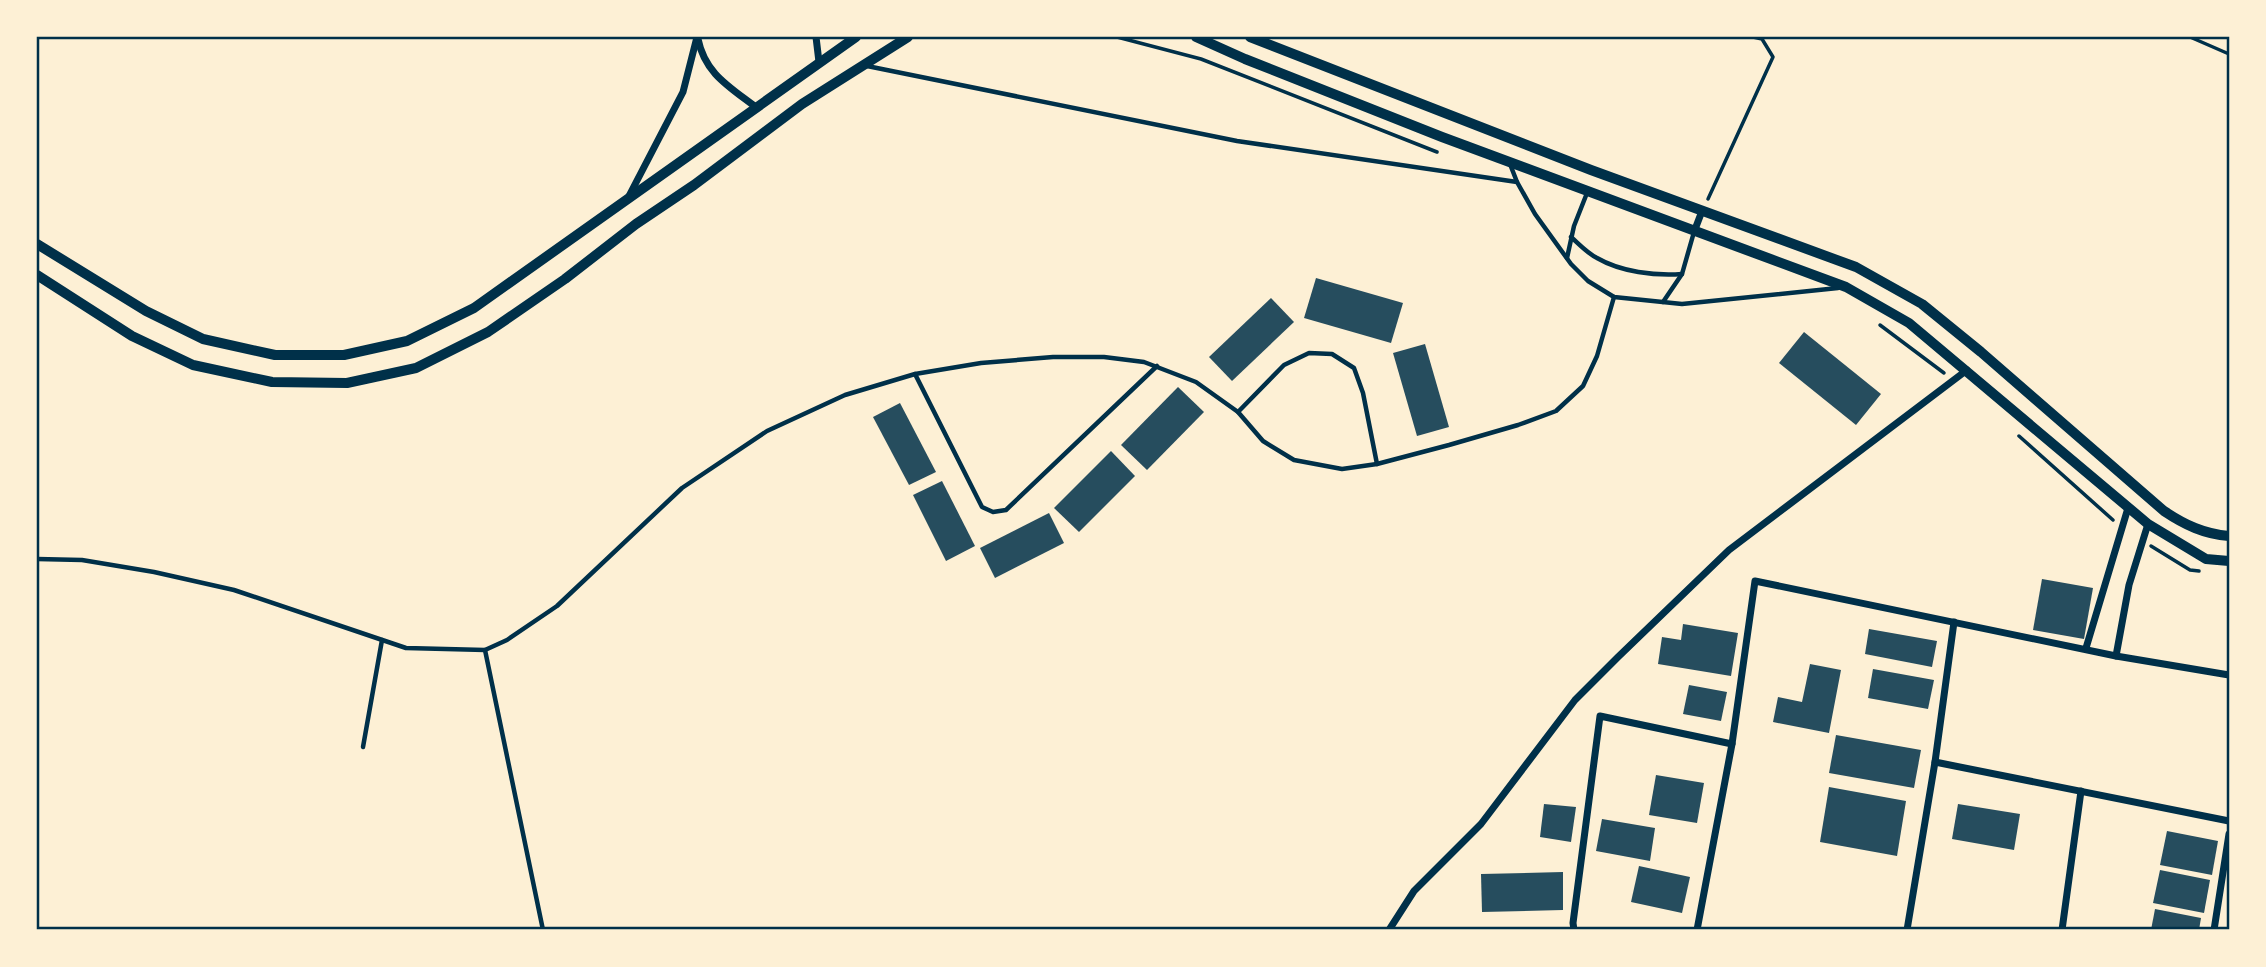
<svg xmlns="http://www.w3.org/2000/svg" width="2266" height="967" font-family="Georgia,serif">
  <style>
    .building { fill: #264d5e }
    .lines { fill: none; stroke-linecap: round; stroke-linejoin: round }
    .path { stroke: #003049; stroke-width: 3.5 }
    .service { stroke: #003049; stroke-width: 4.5 }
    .minor { stroke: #003049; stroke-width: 7 }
    .secondary { stroke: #003049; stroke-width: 10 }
    .neatline { fill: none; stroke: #003049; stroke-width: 2.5 }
  </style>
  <rect width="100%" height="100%" fill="#fdf0d5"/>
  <g class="building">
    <path d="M1316 278 1403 303 1391 343 1304 318Z"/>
    <path d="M1271 298 1294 322 1232 381 1209 357Z"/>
    <path d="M1804 332 1881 394 1856 425 1779 363Z"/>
    <path d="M1425 344 1449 427 1417 436 1393 353Z"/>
    <path d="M1178 387 1204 412 1147 470 1121 445Z"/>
    <path d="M900 403 936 472 909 485 873 417Z"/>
    <path d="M1111 451 1135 476 1079 532 1054 508Z"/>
    <path d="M942 481 975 546 946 561 913 495Z"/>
    <path d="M1049 513 1064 543 995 578 980 548Z"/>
    <path d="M2042 579 2093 588 2084 639 2033 630Z"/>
    <path d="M1683 624 1738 633 1731 676 1658 664 1662 637 1681 640Z"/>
    <path d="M1869 629 1937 641 1932 667 1865 654Z"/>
    <path d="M1810 664 1841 670 1829 733 1773 722 1778 697 1802 702Z"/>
    <path d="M1873 669 1934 680 1928 709 1868 698Z"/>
    <path d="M1689 685 1727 692 1721 721 1683 714Z"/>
    <path d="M1836 735 1921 750 1914 788 1829 773Z"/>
    <path d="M1656 775 1704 783 1697 823 1649 815Z"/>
    <path d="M1829 787 1906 801 1897 856 1820 842Z"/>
    <path d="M1544 804 1576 807 1571 842 1540 837Z"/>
    <path d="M1958 804 2020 814 2014 850 1952 839Z"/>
    <path d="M1602 819 1655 828 1650 861 1596 851Z"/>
    <path d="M2167 831 2218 841 2212 875 2160 865Z"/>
    <path d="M1639 866 1690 877 1682 913 1631 902Z"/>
    <path d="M2160 870 2210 880 2204 913 2153 903Z"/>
    <path d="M1563 872V910L1482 912 1481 874Z"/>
    <path d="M2155 909 2201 918 2199 930H2151Z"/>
  </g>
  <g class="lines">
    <g class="path">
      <path d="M1117 37 1201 59 1437 152"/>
      <path d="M2190 37 2229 54"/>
      <path d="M1708 199 1773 57 1762 39 1753 37"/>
      <path d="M1880 325 1944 373"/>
      <path d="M2019 436 2113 520"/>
      <path d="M2151 546 2190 570 2199 571"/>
    </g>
    <g class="service">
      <path d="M867 66 1237 141 1517 182"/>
      <path d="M1510 164 1517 182 1535 214 1571 264 1588 281 1614 297 1682 304 1838 288"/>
      <path d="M1571 237C1579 244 1587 253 1597 258 1621 272 1655 276 1682 274"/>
      <path d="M1567 258 1574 226 1587 193"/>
      <path d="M1663 302 1682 274 1694 232"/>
      <path d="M915 374 982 507 993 512 1006 510 1157 366"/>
      <path d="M1238 412 1284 365 1309 353 1332 354 1354 368 1363 393 1377 464"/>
      <path d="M37 559 82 560 154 572 234 590 406 648 485 650 507 640 557 606 682 488 767 431 845 395 915 374 981 363 1053 357H1104L1144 362 1196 382 1238 412 1263 441 1294 460 1342 469 1377 464 1449 445 1518 425 1556 411 1583 386 1597 356 1614 297"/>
      <path d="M485 650 543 930"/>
      <path d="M363 747 382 640"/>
    </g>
    <g class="minor">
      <path d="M816 37 819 62"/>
      <path d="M698 39C705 74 730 87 757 108"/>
      <path d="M629 196 683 92 697 37"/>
      <path d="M1694 232 1702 211"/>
      <path d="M2086 648 2128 508"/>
      <path d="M2116 656 2129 585 2148 524"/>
      <path d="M1935 762 2229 821"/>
      <path d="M1389 930 1414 891 1481 824 1575 700 1618 657 1729 550 1967 370"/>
      <path d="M1574 930 1573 923 1600 716 1732 744"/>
      <path d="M1697 930 1732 744 1755 581 2116 656 2229 675"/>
      <path d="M1907 930 1935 762 1954 622"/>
      <path d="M2062 930 2081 791"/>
      <path d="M2214 930 2229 834"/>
    </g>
    <g class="secondary">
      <path d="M1196 37 1245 59 1442 137 1846 287 1909 323 2148 524 2206 559 2229 561"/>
      <path d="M1250 37 1591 170 1856 267 1922 304 1981 352 2164 511C2185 525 2204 534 2229 536"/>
      <path d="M37 244 146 311 203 339 275 355H344L407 341 474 308 856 37"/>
      <path d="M37 275 132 336 193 365 272 382 347 383 416 368 488 332 565 279 636 224 694 185 802 104 908 37"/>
    </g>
  </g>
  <rect width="2266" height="967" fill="none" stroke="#fdf0d5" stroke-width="77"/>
  <rect x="38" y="38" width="2190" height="890" class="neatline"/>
</svg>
